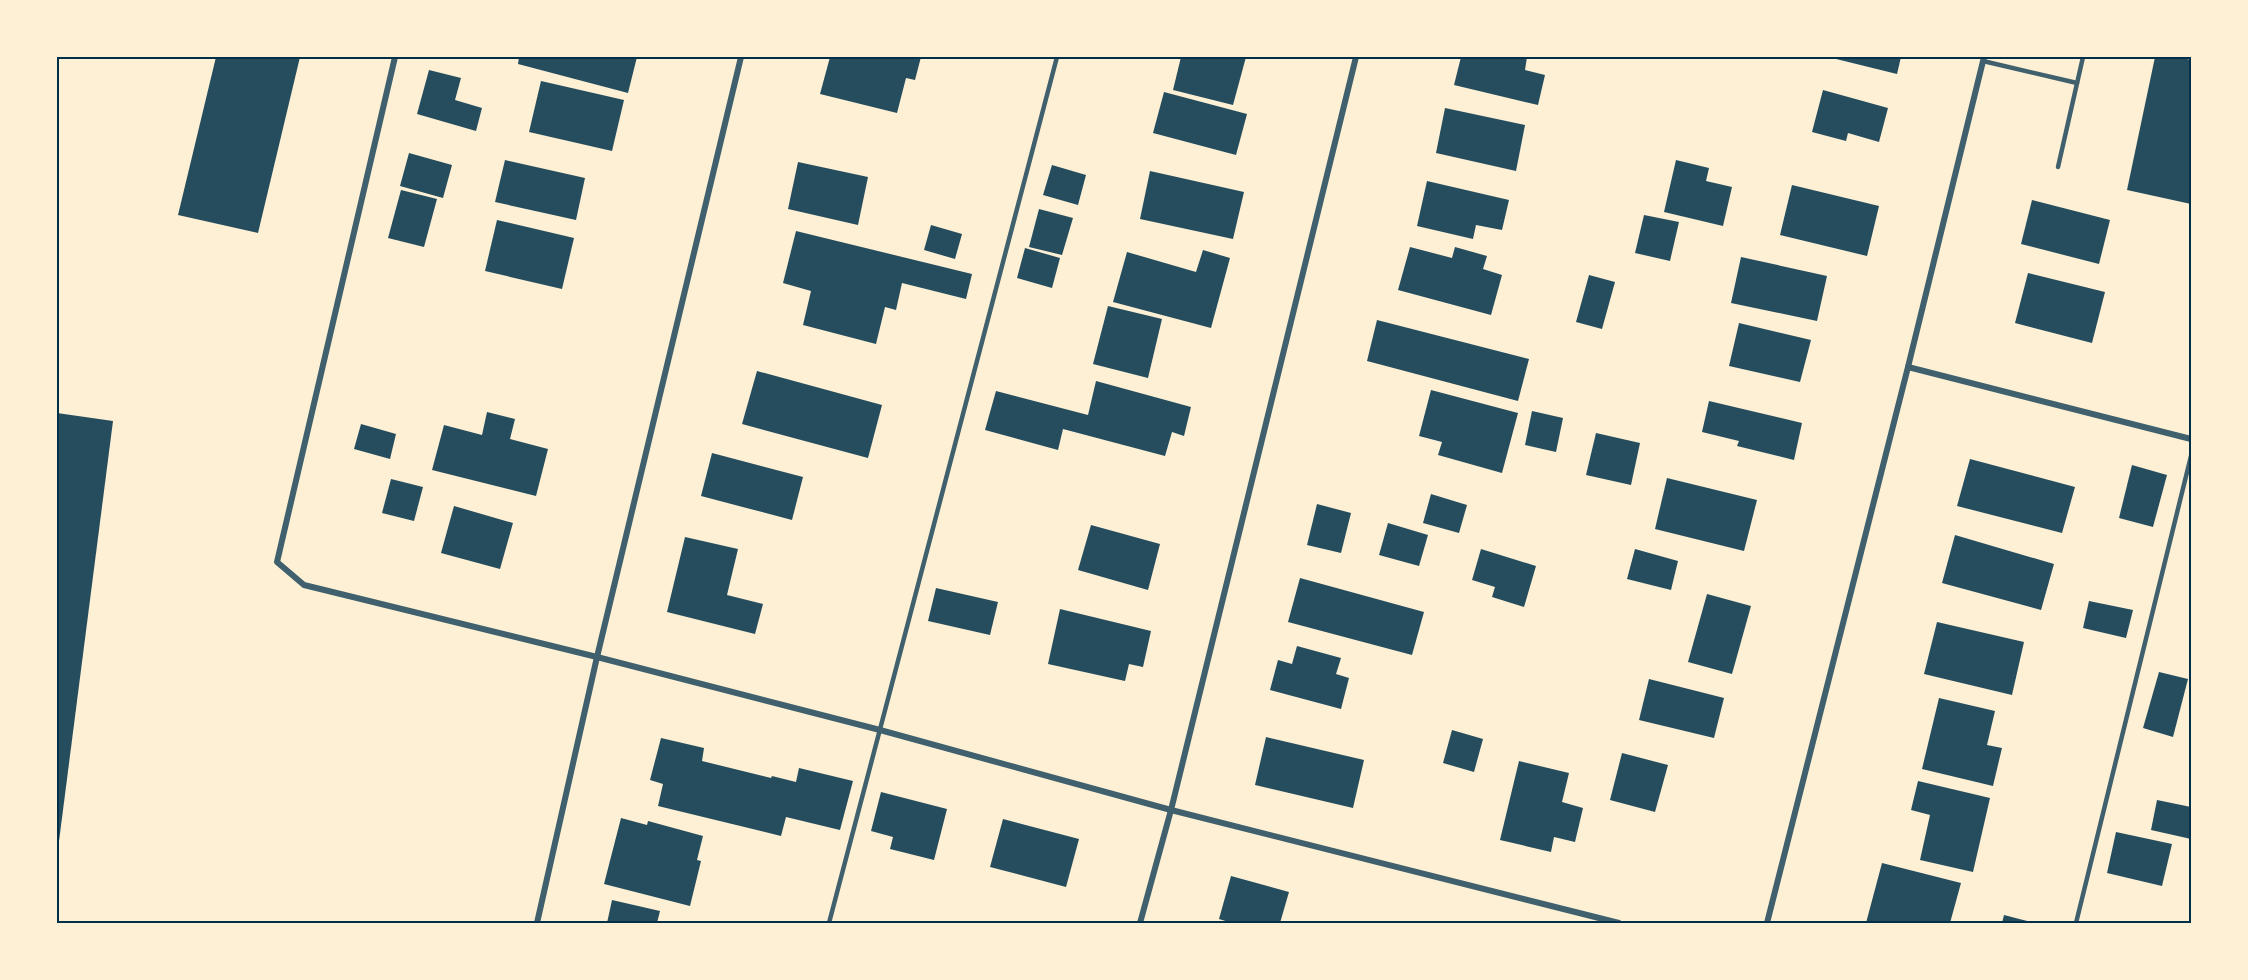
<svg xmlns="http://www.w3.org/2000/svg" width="2248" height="980" font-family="'Work Sans',sans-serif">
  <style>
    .building { fill: #264d5e }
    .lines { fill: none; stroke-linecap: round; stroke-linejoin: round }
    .service { stroke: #3f606c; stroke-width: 4.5 }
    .minor { stroke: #3f606c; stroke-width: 6 }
    .neatline { fill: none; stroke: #003049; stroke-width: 2 }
  </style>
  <rect width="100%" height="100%" fill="#fdf0d5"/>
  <g class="building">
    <path d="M216 57H300L258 233 178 215Z"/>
    <path d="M519 57H637L628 93 518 64Z"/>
    <path d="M830 57H921L915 80 906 78 897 113 820 94Z"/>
    <path d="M1181 57H1246L1233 105 1173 90Z"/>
    <path d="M1461 57H1527L1525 70 1545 75 1538 105 1454 85Z"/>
    <path d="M1828 57H1901L1897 74Z"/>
    <path d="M2155 57H2179L2191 60V204L2127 190Z"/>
    <path d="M429 70 461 78 455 100 482 108 476 131 417 114Z"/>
    <path d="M541 81 624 100 612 151 529 132Z"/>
    <path d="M1823 90 1888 108 1879 142 1848 133 1846 141 1812 132Z"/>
    <path d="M1164 92 1247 114 1236 155 1153 133Z"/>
    <path d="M1445 108 1525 125 1516 171 1436 153Z"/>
    <path d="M409 153 452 165 443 198 400 186Z"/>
    <path d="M505 160 585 178 576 220 495 202Z"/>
    <path d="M1676 160 1709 168 1706 181 1732 187 1723 226 1664 212Z"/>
    <path d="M798 162 868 177 858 225 788 209Z"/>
    <path d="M1052 165 1086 175 1078 205 1043 195Z"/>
    <path d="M1150 171 1244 192 1233 239 1140 219Z"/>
    <path d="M1427 181 1509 200 1502 230 1476 225 1473 239 1417 226Z"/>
    <path d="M1792 185 1879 206 1867 256 1780 235Z"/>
    <path d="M401 190 437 199 424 247 388 238Z"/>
    <path d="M2032 200 2110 220 2099 264 2021 244Z"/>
    <path d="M1039 209 1073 218 1062 255 1029 247Z"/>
    <path d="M1644 215 1679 222 1670 261 1635 253Z"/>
    <path d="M497 220 574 238 562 289 485 271Z"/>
    <path d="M931 225 962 234 955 259 924 250Z"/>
    <path d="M796 231 972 274 966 299 902 283 896 310 885 307 876 344 803 325 811 291 783 283Z"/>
    <path d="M1410 247 1452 258 1455 247 1487 256 1483 269 1502 275 1491 315 1398 290Z"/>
    <path d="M1025 248 1060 258 1052 288 1017 278Z"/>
    <path d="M1203 250 1230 258 1211 328 1113 302 1127 252 1196 272Z"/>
    <path d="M1741 257 1827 276 1817 321 1731 303Z"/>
    <path d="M2028 273 2105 292 2092 343 2015 323Z"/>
    <path d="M1589 275 1615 282 1602 329 1576 322Z"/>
    <path d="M1108 306 1162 319 1148 378 1093 364Z"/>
    <path d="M1377 320 1529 359 1518 401 1367 361Z"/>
    <path d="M1739 323 1811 340 1800 382 1729 366Z"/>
    <path d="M757 371 882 405 868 458 742 424Z"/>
    <path d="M1096 381 1191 407 1184 436 1172 432 1165 456 1063 429 1058 450 985 430 996 391 1088 415Z"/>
    <path d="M1431 390 1518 413 1502 473 1438 455 1442 442 1419 436Z"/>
    <path d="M1709 401 1802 423 1794 460 1737 446 1739 441 1702 432Z"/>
    <path d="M1532 411 1563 418 1556 452 1525 445Z"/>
    <path d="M487 412 515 419 510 439 548 449 536 496 432 470 444 425 482 435Z"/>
    <path d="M57 413 113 421 58 849H57Z"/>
    <path d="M361 424 396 434 390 459 354 449Z"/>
    <path d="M1596 433 1640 443 1631 485 1586 475Z"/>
    <path d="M712 453 803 477 792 520 701 496Z"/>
    <path d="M1970 459 2075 487 2062 533 1957 506Z"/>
    <path d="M2132 465 2167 475 2153 527 2119 518Z"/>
    <path d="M1667 478 1757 500 1744 551 1655 529Z"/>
    <path d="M391 479 423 487 414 521 382 513Z"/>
    <path d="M1431 494 1467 505 1459 533 1423 523Z"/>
    <path d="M1317 504 1351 513 1341 553 1307 545Z"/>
    <path d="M454 506 513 523 500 569 441 553Z"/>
    <path d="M1388 523 1428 535 1419 566 1379 555Z"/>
    <path d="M1091 525 1160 544 1148 590 1078 570Z"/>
    <path d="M1955 535 2054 564 2041 610 1942 583Z"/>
    <path d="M685 537 738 549 727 595 763 604 755 634 667 612Z"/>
    <path d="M1481 549 1536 566 1524 607 1492 597 1495 587 1472 580Z"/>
    <path d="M1635 549 1678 561 1671 590 1627 579Z"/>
    <path d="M1300 578 1424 612 1412 655 1288 622Z"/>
    <path d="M936 588 998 602 990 635 928 621Z"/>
    <path d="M1707 594 1751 606 1732 674 1688 662Z"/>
    <path d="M2089 601 2133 610 2126 638 2083 628Z"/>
    <path d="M1060 609 1151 631 1143 667 1129 664 1125 681 1048 664Z"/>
    <path d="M1937 622 2024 642 2012 695 1924 674Z"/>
    <path d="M1297 646 1341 658 1336 674 1349 678 1341 709 1270 690 1278 660 1292 664Z"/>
    <path d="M2159 672 2188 679 2173 737 2143 728Z"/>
    <path d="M1649 679 1724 698 1714 738 1639 720Z"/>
    <path d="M1939 698 1995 711 1987 745 2002 748 1993 786 1922 769Z"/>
    <path d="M1452 730 1483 739 1474 772 1443 763Z"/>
    <path d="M1266 737 1364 760 1353 808 1255 785Z"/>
    <path d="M661 738 704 748 702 761 771 778 772 776 796 782 799 768 853 781 840 830 786 817 781 836 658 806 663 784 650 780Z"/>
    <path d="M1622 753 1668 765 1655 812 1610 800Z"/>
    <path d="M1519 761 1569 773 1562 802 1583 808 1575 842 1554 837 1551 852 1500 840Z"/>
    <path d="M1918 781 1990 798 1973 872 1920 860 1930 815 1911 810Z"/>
    <path d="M881 792 947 809 934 860 890 849 893 837 871 831Z"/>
    <path d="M2157 800 2191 807V839L2151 830Z"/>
    <path d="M621 818 647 825 648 821 703 836 697 860 701 861 690 906 604 884Z"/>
    <path d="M1003 819 1079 839 1066 887 990 867Z"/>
    <path d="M2116 832 2172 844 2162 886 2107 873Z"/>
    <path d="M1882 863 1961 883 1950 923H1866Z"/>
    <path d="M1231 876 1289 892 1280 923H1232L1219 919Z"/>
    <path d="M612 900 660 911 657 923H607Z"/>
    <path d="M2004 915 2031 922 2030 923H2002Z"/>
  </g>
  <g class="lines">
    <g class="service">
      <path d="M1983 61 2077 83"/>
      <path d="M2058 167 2083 57"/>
      <path d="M829 923 1057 57"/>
      <path d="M2076 923 2191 456"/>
    </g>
    <g class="minor">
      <path d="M395 57 277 562 304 585 597 657 880 730 1171 810 1619 923"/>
      <path d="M1908 367 2191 439"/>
      <path d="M537 923 597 657 741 57"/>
      <path d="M1140 923 1171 810 1356 57"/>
      <path d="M1767 923 1908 367 1984 57"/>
    </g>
  </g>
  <rect width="2248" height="980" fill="none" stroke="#fdf0d5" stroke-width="117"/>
  <rect x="58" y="58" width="2132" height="864" class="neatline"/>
</svg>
